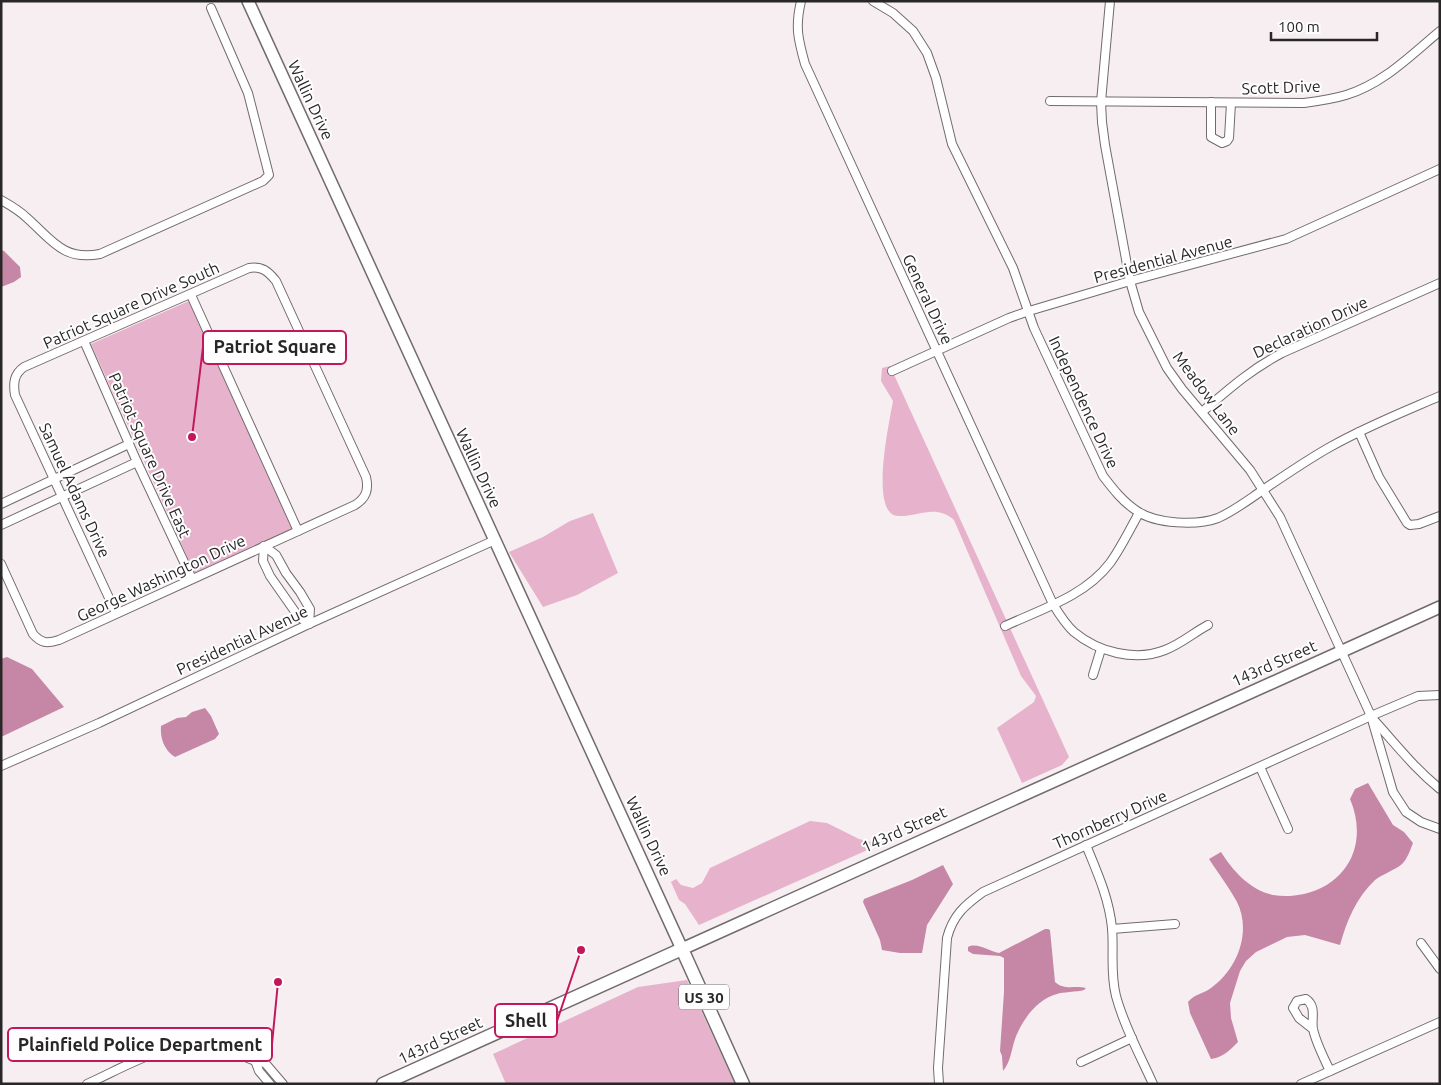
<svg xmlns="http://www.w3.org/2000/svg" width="1441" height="1085" font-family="Ubuntu,sans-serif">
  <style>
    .green { fill: #e7b2cb }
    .water { fill: #c587a5 }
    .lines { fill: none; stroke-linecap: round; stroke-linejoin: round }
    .street-casing { stroke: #726b6e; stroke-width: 10 }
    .secondary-casing { stroke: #726b6e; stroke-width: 14 }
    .primary-casing { stroke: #726b6e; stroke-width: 15 }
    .street { stroke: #fff; stroke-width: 8 }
    .secondary { stroke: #fff; stroke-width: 11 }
    .primary { stroke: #fff; stroke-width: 12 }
    .labels { text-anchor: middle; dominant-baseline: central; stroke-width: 4; stroke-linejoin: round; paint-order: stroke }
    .shield { fill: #fefefe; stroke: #696768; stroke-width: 1 }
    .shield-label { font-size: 15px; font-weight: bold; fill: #292627 }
    .street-label { font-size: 16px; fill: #292627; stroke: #fefefe }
    .leader { fill: none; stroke: #c2185b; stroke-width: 2 }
    .callout-dot { fill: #c2185b; stroke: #fefefe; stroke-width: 2 }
    .callout { fill: #fefefe; stroke: #c2185b; stroke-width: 2 }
    .callout-label { font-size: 18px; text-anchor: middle; font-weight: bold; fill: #292627 }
  </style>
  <rect width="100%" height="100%" fill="#f7eef2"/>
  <g class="green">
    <path d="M189 301 294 530 195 574 91 344Z"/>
    <path d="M890 366 1069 757 1062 765 1022 783 997 728 1034 702 1036 696 1021 676 954 520C936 504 920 516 899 516 868 517 890 419 893 401L881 381 882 368Z"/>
    <path d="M593 513 618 573 577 595 543 607 509 552 543 537 570 521Z"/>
    <path d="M810 821 827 823 859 839 875 843 892 839 699 925 685 904 679 900 671 882 676 879 681 885 693 888 702 883 710 868Z"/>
    <path d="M687 980 735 1084H506L493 1054 638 987Z"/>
  </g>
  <g class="water">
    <path d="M1 250 4 251 20 267 21 277 14 282 1 287Z"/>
    <path d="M7 657 32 669 64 707 1 737V659Z"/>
    <path d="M205 708 211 716 219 734 215 739 175 757C164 750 160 738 161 726L177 718 186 717 192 712Z"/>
    <path d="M1368 783 1393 825 1404 832 1413 843C1410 850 1408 858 1402 864 1395 870 1383 874 1375 880 1356 898 1347 920 1340 945L1305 935 1287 937 1256 952 1246 961 1240 971 1230 1003 1231 1018 1238 1042C1230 1050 1222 1058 1211 1059L1190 1013 1188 1002C1196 993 1203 994 1211 988 1237 970 1252 932 1237 902 1229 887 1218 873 1209 859L1221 852C1233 871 1250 890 1273 895 1284 897 1294 896 1304 894 1350 883 1368 841 1350 799L1355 789Z"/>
    <path d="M943 865 953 884 927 925 922 953H900L882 950 880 940 863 902 864 899 912 880Z"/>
    <path d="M1045 929H1048L1050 930 1055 982C1065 991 1075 985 1086 988L1084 990C1077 992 1062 992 1057 994 1037 999 1022 1020 1015 1039 1011 1051 1011 1061 1003 1071L1002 1056 1000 1051 1004 992V958L1000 956 973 954 968 951V947C977 942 989 951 999 953Z"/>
  </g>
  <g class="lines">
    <g class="street-casing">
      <g id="street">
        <path d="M801 1C795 27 798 39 805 64L1053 604C1059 614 1065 624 1074 632 1098 652 1135 662 1165 650 1181 644 1193 633 1208 625"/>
        <path d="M873 1 893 13 913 31 927 53 936 78 952 144 1013 268 1034 328 1103 476C1113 489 1123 502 1137 511 1156 524 1197 526 1218 518 1234 511 1248 500 1263 490 1285 475 1307 460 1330 447 1365 427 1403 412 1440 396"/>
        <path d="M1110 1 1101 102 1102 122 1105 145 1130 281 1139 312 1167 368 1182 389 1250 470 1280 517 1371 716 1393 792 1406 812 1421 822 1440 829"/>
        <path d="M1050 101 1304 103C1319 101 1333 99 1346 95 1383 84 1411 55 1440 31"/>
        <path d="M1211 102V137L1222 143 1227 141 1229 138 1231 103"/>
        <path d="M1 200C10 205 20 211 27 218 52 240 63 261 100 254L263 181 269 175 248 93 211 8"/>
        <path d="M191 295 298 531"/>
        <path d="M84 341 137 462 192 579"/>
        <path d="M892 371 1009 318 1029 311 1130 281 1286 239 1440 169"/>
        <path d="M1202 412C1229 389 1250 370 1282 353L1440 283"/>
        <path d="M1359 432 1379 477 1407 523 1410 525 1419 524 1440 516"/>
        <path d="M1 504 129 444"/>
        <path d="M1 525 137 462"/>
        <path d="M264 546 263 561 270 576 298 616 309 624"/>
        <path d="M264 546 276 555 286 573 300 592 310 609 309 624"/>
        <path d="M1 564 33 634C41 643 47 644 59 640L355 505C366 498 369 490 366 477L276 281C268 271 262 266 249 268L24 367C14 374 13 383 15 395L116 613"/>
        <path d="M1005 626C1042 609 1085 596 1110 563 1121 548 1130 529 1139 513"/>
        <path d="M1093 675 1101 649"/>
        <path d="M1372 718C1395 743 1413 767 1440 789"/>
        <path d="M1 766 99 723 309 624 495 540"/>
        <path d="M1260 767 1288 829"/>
        <path d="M1086 845C1097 872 1109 898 1112 928 1114 951 1110 973 1116 996 1124 1026 1140 1055 1153 1084"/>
        <path d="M1112 929 1175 924"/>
        <path d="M1421 943 1440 969"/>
        <path d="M1313 1029 1299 1018 1293 1008 1297 1001 1306 999C1317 1007 1311 1018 1313 1029 1316 1043 1324 1058 1330 1071"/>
        <path d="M1081 1062 1132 1038"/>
        <path d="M256 1063 259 1071 270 1084"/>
        <path d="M87 1084C129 1065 170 1038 218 1046 235 1049 248 1062 265 1063L283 1084"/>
        <path d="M939 1084 938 1068 947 938C953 915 965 905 983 892L1371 716 1418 696 1440 695"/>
        <path d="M1301 1084 1440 1022"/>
      </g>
    </g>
    <g class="secondary-casing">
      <path id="secondary" d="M248 1 682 949 1440 607"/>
    </g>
    <g class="primary-casing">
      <path id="primary" d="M383 1084 682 949 743 1084"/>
    </g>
    <use href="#street" class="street"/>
    <use href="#secondary" class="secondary"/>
    <use href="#primary" class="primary"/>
  </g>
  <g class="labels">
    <rect class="shield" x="679" y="984.5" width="50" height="25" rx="4"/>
    <g class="shield-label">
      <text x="704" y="997">US 30</text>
    </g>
    <g class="street-label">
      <text transform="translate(1281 87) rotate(-2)">Scott Drive</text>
      <text transform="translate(311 100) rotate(65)">Wallin Drive</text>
      <text transform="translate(1163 259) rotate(-15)">Presidential Avenue</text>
      <text transform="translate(928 299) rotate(65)">General Drive</text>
      <text transform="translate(131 305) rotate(-24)">Patriot Square Drive South</text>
      <text transform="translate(1310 327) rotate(-25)">Declaration Drive</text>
      <text transform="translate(1207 393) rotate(53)">Meadow Lane</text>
      <text transform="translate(1084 402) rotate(65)">Independence Drive</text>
      <text transform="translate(150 455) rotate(66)">Patriot Square Drive East</text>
      <text transform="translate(479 468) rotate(65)">Wallin Drive</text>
      <text transform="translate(75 490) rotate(65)">Samuel Adams Drive</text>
      <text transform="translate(161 578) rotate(-25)">George Washington Drive</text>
      <text transform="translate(242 640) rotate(-25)">Presidential Avenue</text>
      <text transform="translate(1274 663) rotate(-24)">143rd Street</text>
      <text transform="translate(1110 819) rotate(-24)">Thornberry Drive</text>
      <text transform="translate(904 829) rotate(-24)">143rd Street</text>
      <text transform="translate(649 836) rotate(65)">Wallin Drive</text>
      <text transform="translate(440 1040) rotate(-25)">143rd Street</text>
    </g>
  </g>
  <path class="leader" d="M192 437L203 347M581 950L557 1021M278 982L272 1044"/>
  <g class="callout-dot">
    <circle cx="192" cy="437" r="5"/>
    <circle cx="581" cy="950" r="5"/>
    <circle cx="278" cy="982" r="5"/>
  </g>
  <g class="callout">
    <rect x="203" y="331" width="143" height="33" rx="5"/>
    <rect x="495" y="1004" width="62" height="33" rx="5"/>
    <rect x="8" y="1028" width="264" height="33" rx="5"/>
  </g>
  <g class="callout-label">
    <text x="275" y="353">Patriot Square</text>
    <text x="526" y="1027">Shell</text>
    <text x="140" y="1051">Plainfield Police Department</text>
  </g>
  <rect width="1441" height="1085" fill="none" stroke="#292627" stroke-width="5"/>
  <path d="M1271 32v8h106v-8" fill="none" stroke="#292627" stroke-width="2.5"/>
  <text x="1278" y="32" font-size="15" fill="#292627" stroke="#fefefe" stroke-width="4" paint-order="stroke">100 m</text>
</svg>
